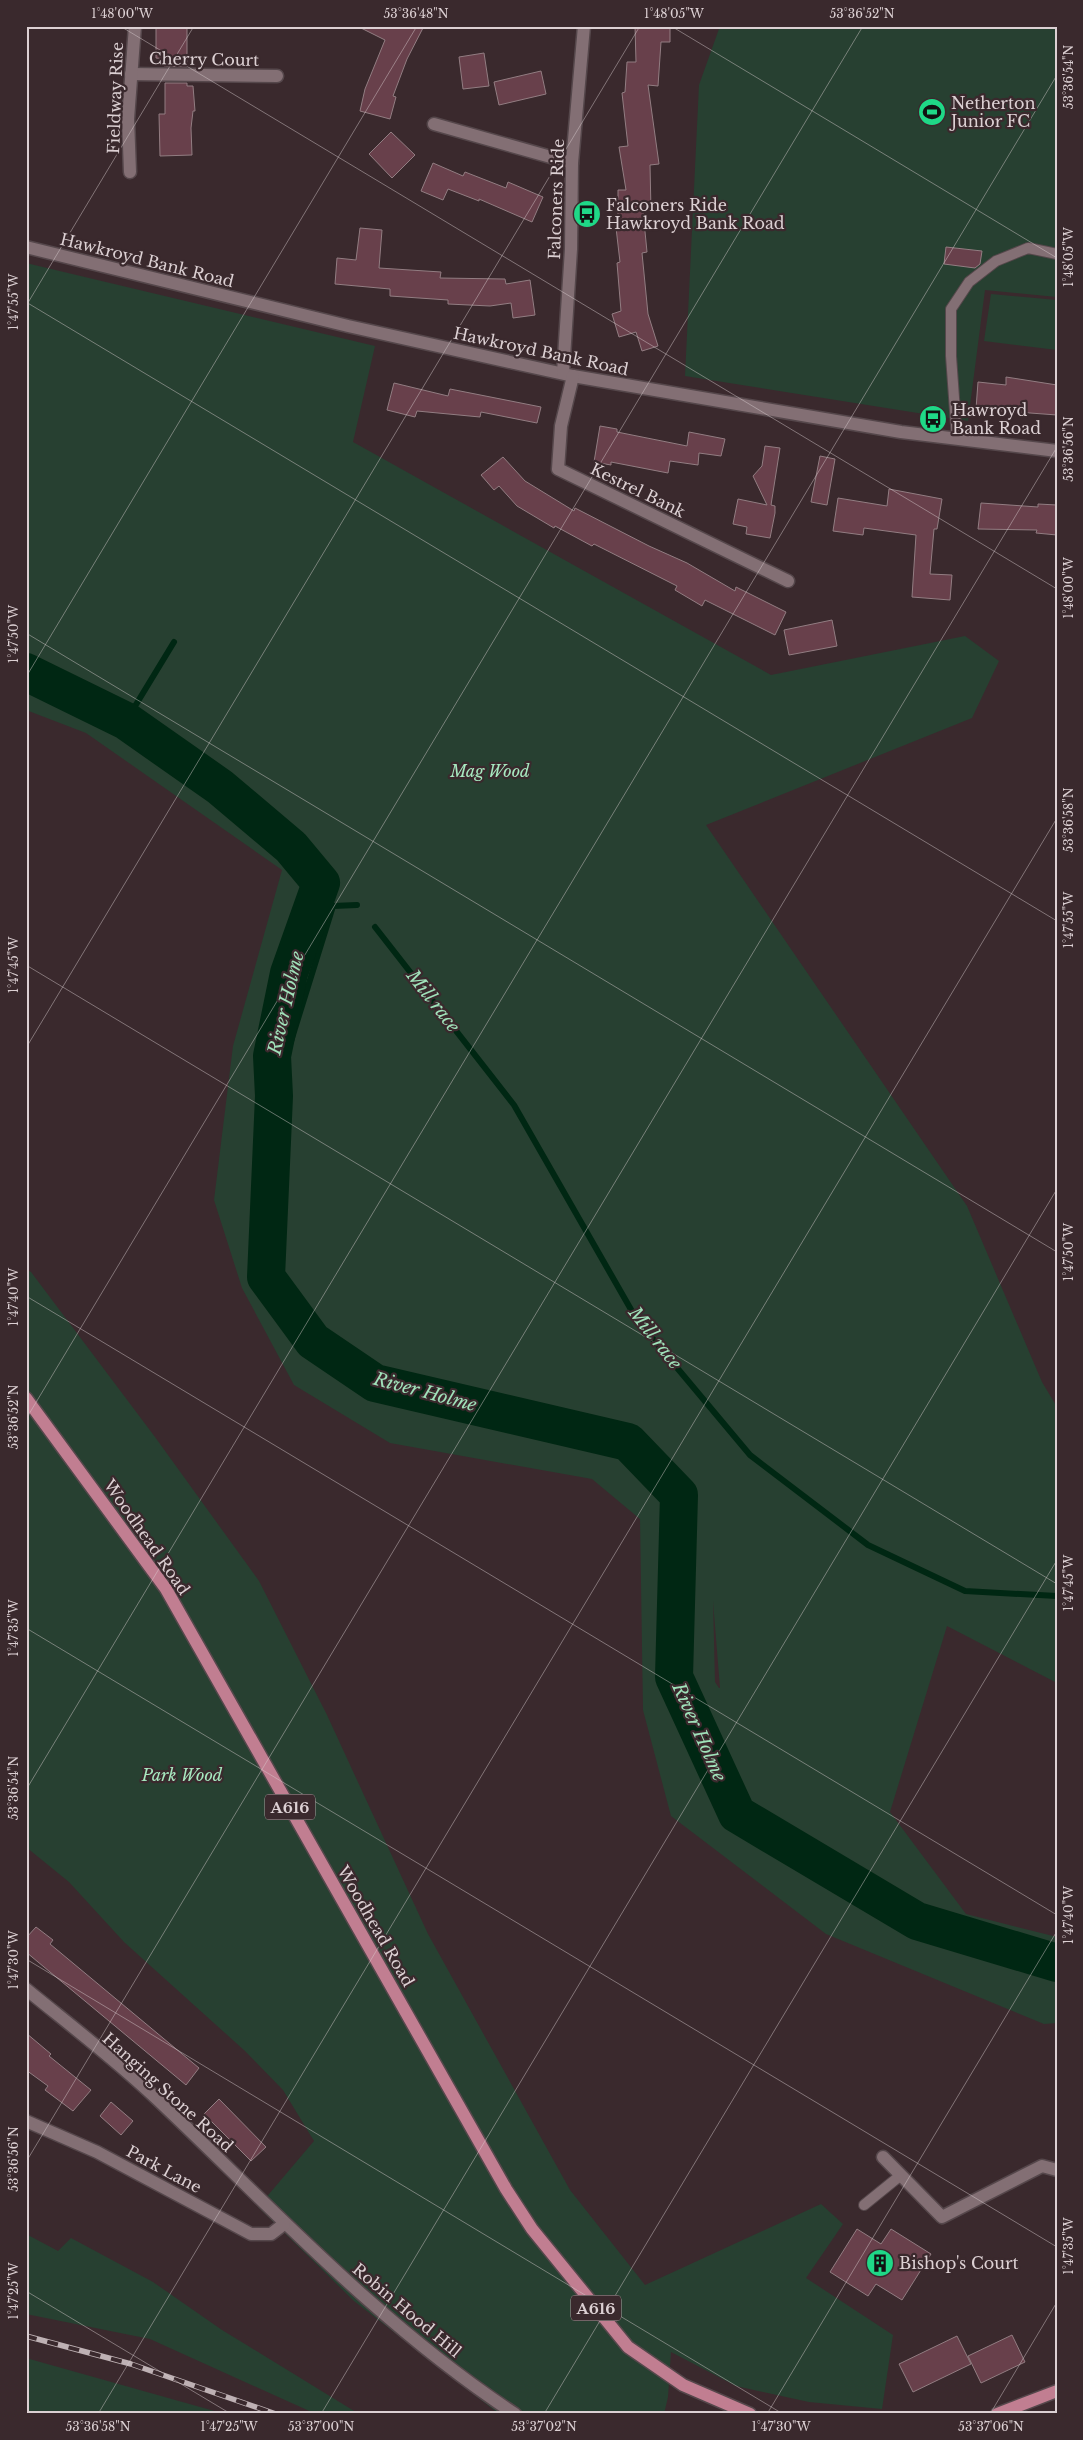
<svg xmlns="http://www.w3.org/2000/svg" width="1083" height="2440" font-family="'Libre Baskerville',serif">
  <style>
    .green { fill: #274031; fill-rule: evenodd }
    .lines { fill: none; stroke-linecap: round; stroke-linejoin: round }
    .stream { stroke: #002713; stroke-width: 6 }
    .river { stroke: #002713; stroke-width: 38 }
    .building { fill: #68404b; stroke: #927d82 }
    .service-casing { stroke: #55474b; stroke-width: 12 }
    .minor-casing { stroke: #55474b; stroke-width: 15 }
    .primary-casing { stroke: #55474b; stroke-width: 15 }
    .service { stroke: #836f74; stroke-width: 10 }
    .minor { stroke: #836f74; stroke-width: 12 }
    .primary { stroke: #c17e91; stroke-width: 12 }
    .rail-casing { stroke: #beb1b4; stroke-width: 5.5 }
    .rail { stroke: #3a292d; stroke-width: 4; stroke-dasharray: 11; stroke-linecap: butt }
    .ticks { fill: none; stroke: #dcd0d3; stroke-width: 1; stroke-opacity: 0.45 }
    .labels { text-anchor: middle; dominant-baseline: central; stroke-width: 4.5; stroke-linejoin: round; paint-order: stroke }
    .shield { fill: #3a292d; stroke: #ab9ea1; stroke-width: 1 }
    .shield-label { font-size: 15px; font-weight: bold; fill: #dcd0d3 }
    .street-label { font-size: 16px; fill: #dcd0d3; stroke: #3a292d }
    .poi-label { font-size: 16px; fill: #dcd0d3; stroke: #3a292d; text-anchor: start }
    .park-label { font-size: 16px; font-style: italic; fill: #a7e9c0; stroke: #3a292d }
    .water-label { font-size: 18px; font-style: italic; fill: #a0e2ba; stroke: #3a292d }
    .neatline { fill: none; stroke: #dcd0d3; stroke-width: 2 }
    .ticks-label { font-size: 12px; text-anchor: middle; fill: #dcd0d3 }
  </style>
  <rect width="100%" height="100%" fill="#3a292d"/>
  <g class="green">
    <path d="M720 26H1057V297L985 290 968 421 685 376 699 85Z"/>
    <path d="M26 263 375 346 353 442 771 675 965 636 999 661 972 718 706 825 967 1206 1042 1382 1057 1407V1683L947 1626 890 1812 966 1914 1057 1937V2023L1044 2024 826 1934 671 1816 643 1710 640 1519 592 1479 390 1443 294 1385 242 1288 214 1200 233 1046 282 870 86 733 26 710ZM713 1601 720 1688H719L715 1682Z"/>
    <path d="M991 294 1057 300V350L984 341Z"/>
    <path d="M26 1269 31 1272 155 1437 259 1581 327 1715 428 1934 570 2190 645 2285 821 2204 843 2224 806 2278 893 2335 882 2409 809 2402 736 2386 671 2352 668 2397 664 2414H499L354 2301 258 2207 314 2141 283 2090 245 2051 124 1942 69 1882 26 1847Z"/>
    <path d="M26 2234 58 2251 71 2238 153 2282 222 2330 359 2414H316L150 2339 26 2314Z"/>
    <path d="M26 2358 225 2414H26Z"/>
  </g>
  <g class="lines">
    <g class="stream">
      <path d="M126 721 174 642"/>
      <path d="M375 927 514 1105 637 1320 750 1455 868 1545 965 1591 1057 1596"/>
      <path d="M274 1096 333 906 357 905"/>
    </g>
    <path class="river" d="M26 672 126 721 220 787 291 847 321 883 289 973 272 1056 274 1096 266 1277 313 1341 375 1383 628 1442 679 1495 674 1677 737 1814 917 1921 1057 1963"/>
  </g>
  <g class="building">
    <path d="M156 26H187V67L164 66V59L156 58Z"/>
    <path d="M357 26H424L407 59 393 96 396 97 390 119 360 111 365 89 385 40Z"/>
    <path d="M635 26H670V42H661L658 86 648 85 659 164 650 165 651 211H643L647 252 642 253 648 314 658 346 642 351 636 332 619 337 612 314 621 311 617 263 620 262 615 219 618 218V190H626L619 147 628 146 622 93 625 92 627 62H636Z"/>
    <path d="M484 53 489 86 463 89 459 57Z"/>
    <path d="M541 71 546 94 499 105 494 82Z"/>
    <path d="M165 83H187V86H193L195 111H193L191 128 192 155 160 156 159 114H165Z"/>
    <path d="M391 132 415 155 392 178 369 154Z"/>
    <path d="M433 163 463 176 465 172 506 188 508 182 543 197 532 222 479 199V201L448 189 443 200 421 191Z"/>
    <path d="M360 228 382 230 379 268 441 272 440 278 505 279 506 284 530 280 535 315 513 318 511 303 490 306 448 304V300L390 296V289L335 284 337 258 356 260Z"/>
    <path d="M946 247 982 251 980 264 975 268 944 264Z"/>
    <path d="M1006 377 1057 385V415L976 409 978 382 1006 385Z"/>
    <path d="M394 383 448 396 450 389 541 407 537 423 481 412 480 417 417 411 415 417 387 410Z"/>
    <path d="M600 426 617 429V432L687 446 689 432 725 439 721 456 699 453 698 465 670 461 668 473 611 462V465L594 462Z"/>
    <path d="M765 446 780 448 771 505 775 506V513L770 538 746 534 747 527 733 524 738 499 767 505 753 476 762 466Z"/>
    <path d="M820 456 835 459 827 505 811 502Z"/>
    <path d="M503 457 525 481 574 511 575 508 649 546 687 563 735 591 736 587 786 612 775 635 705 600 702 606 675 590 677 586 594 544 592 546 555 526 554 528 517 506 499 486 494 490 481 475Z"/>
    <path d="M889 489 942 499 937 529H934L930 574 952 575 950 600 912 597 916 535 864 528 863 535 833 531 838 498 887 506Z"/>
    <path d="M981 503 1038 507V504L1057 505V535L1036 533 1037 530 978 529Z"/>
    <path d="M832 620 837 646 789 655 784 630Z"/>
    <path d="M36 1927 53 1940 50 1944 199 2068 186 2085 26 1952V1938Z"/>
    <path d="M26 2033 51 2054 49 2056 91 2090 73 2111 45 2090 48 2086 26 2070Z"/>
    <path d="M219 2099 266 2147 251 2161 204 2114Z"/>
    <path d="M111 2102 133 2121 121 2135 100 2116Z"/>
    <path d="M857 2229 881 2244 891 2229 931 2254 902 2300 876 2284 868 2296 830 2272Z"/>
    <path d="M1012 2335 1025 2362 981 2383 968 2356Z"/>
    <path d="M957 2336 971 2364 913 2392 899 2364Z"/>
  </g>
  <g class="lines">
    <g class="service-casing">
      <g id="service">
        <path d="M957 439 951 356V309L969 282 996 261 1028 248 1057 254"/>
        <path d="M864 2205 901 2175"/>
      </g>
    </g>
    <g class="minor-casing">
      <g id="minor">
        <path d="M131 74 277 76"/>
        <path d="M434 124 572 163"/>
        <path d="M130 172 128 119 135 26"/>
        <path d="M26 247 348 326 573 376 901 432 1057 451"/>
        <path d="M563 373 571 249 572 163 584 26"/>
        <path d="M573 376 561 426 558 469 788 581"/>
        <path d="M26 1989C70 2025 116 2060 157 2099 272 2208 381 2326 515 2414"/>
        <path d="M26 2121 97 2152 251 2234H271L284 2224"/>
        <path d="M883 2157 942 2217 1042 2166 1057 2170"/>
      </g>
    </g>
    <g class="primary-casing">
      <g id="primary">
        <path d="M26 1398 166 1589 506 2189 532 2229 628 2347 683 2385 750 2414"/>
        <path d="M997 2414 1057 2391"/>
      </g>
    </g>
    <use href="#service" class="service"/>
    <use href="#minor" class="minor"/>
    <use href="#primary" class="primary"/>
    <g class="rail-casing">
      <path id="rail" d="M26 2336 131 2364 276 2414"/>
    </g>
    <use href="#rail" class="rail"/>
  </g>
  <path class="ticks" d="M120 26 1057 589M671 26 1057 258M26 302 1057 921M26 306 194 26M26 633 1057 1252M26 677 417 26M26 965 1057 1584M26 1048 640 26M26 1296 1057 1915M26 1419 863 26M26 1628 1057 2247M26 1790 1057 75M26 1959 783 2414M26 2162 1057 447M26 2291 231 2414M98 2414 1057 818M321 2414 1057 1189M544 2414 1057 1560M767 2414 1057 1931M990 2414 1057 2302"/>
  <defs>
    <g id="stadium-disc" transform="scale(1.4375)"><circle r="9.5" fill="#1fd887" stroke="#3a292d"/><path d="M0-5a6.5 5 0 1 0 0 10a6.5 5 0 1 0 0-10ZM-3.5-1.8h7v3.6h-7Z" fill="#111"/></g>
    <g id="bus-disc" transform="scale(1.4375)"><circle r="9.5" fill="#1fd887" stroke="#3a292d"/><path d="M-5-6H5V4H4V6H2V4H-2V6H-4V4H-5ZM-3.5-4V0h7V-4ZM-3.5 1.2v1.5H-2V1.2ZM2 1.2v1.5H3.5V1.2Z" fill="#111"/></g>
    <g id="building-disc" transform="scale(1.4375)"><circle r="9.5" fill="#1fd887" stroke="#3a292d"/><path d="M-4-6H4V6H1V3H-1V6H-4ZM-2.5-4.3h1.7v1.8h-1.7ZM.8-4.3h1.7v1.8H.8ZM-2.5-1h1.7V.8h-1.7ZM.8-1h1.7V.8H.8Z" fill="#111"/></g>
  </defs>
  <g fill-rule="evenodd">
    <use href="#stadium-disc" x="932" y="112"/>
    <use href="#bus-disc" x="587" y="214"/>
    <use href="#bus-disc" x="933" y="419"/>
    <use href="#building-disc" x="880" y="2263"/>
  </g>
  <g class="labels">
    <g class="shield">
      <rect x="265" y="1794.5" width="50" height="25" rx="4"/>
      <rect x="571" y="2295.5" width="50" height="25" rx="4"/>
    </g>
    <g class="shield-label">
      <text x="290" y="1807">A616</text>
      <text x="596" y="2308">A616</text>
    </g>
    <g class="street-label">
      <text transform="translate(204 59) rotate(1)">Cherry Court</text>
      <text transform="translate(115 98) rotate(-88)">Fieldway Rise</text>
      <text transform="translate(556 199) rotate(-88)">Falconers Ride</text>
      <text transform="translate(147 260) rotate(14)">Hawkroyd Bank Road</text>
      <text transform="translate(541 351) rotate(12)">Hawkroyd Bank Road</text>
      <text transform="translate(638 490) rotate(26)">Kestrel Bank</text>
      <text transform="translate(147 1537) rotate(55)">Woodhead Road</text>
      <text transform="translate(376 1926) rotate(60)">Woodhead Road</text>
      <text transform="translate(168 2092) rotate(42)">Hanging Stone Road</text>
      <text transform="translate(164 2169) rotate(28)">Park Lane</text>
      <text transform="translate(407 2310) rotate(40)">Robin Hood Hill</text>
    </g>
    <g class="poi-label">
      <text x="951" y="103">Netherton<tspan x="951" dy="18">Junior FC</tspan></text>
      <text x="606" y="205">Falconers Ride<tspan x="606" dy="18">Hawkroyd Bank Road</tspan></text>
      <text x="952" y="410">Hawroyd<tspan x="952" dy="18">Bank Road</tspan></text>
      <text x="899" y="2263">Bishop's Court</text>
    </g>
    <g class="park-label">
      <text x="490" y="771">Mag Wood</text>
      <text x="182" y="1775">Park Wood</text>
    </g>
    <g class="water-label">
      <text transform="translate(433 1001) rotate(52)">Mill race</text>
      <text transform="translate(286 1003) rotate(-77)">River Holme</text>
      <text transform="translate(655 1338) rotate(52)">Mill race</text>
      <text transform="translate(425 1392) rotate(15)">River Holme</text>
      <text transform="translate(699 1732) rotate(66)">River Holme</text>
    </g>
  </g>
  <rect width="1083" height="2440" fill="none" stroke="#3a292d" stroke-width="55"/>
  <rect x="28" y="28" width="1028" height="2384" class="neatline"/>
  <g class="ticks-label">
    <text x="122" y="18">1°48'00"W</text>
    <text x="416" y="18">53°36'48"N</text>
    <text x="674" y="18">1°48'05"W</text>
    <text x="862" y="18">53°36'52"N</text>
    <text transform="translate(1069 77) rotate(-90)" y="4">53°36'54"N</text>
    <text transform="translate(1069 257) rotate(-90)" y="4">1°48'05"W</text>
    <text transform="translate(14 302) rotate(-90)" y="4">1°47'55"W</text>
    <text transform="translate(1069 449) rotate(-90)" y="4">53°36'56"N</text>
    <text transform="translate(1069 588) rotate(-90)" y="4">1°48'00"W</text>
    <text transform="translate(14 634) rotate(-90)" y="4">1°47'50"W</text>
    <text transform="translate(1069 820) rotate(-90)" y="4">53°36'58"N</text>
    <text transform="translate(1069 920) rotate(-90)" y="4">1°47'55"W</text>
    <text transform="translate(14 965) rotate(-90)" y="4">1°47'45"W</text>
    <text transform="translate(1069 1252) rotate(-90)" y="4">1°47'50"W</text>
    <text transform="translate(14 1297) rotate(-90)" y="4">1°47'40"W</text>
    <text transform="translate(14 1417) rotate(-90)" y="4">53°36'52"N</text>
    <text transform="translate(1069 1583) rotate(-90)" y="4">1°47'45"W</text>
    <text transform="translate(14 1628) rotate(-90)" y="4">1°47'35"W</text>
    <text transform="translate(14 1788) rotate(-90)" y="4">53°36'54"N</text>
    <text transform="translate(1069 1915) rotate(-90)" y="4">1°47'40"W</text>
    <text transform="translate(14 1960) rotate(-90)" y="4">1°47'30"W</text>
    <text transform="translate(14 2159) rotate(-90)" y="4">53°36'56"N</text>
    <text transform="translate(1069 2246) rotate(-90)" y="4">1°47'35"W</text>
    <text transform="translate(14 2291) rotate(-90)" y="4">1°47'25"W</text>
    <text x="98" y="2431">53°36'58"N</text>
    <text x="229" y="2431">1°47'25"W</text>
    <text x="321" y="2431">53°37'00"N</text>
    <text x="544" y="2431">53°37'02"N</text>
    <text x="781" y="2431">1°47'30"W</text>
    <text x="991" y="2431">53°37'06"N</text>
  </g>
</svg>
